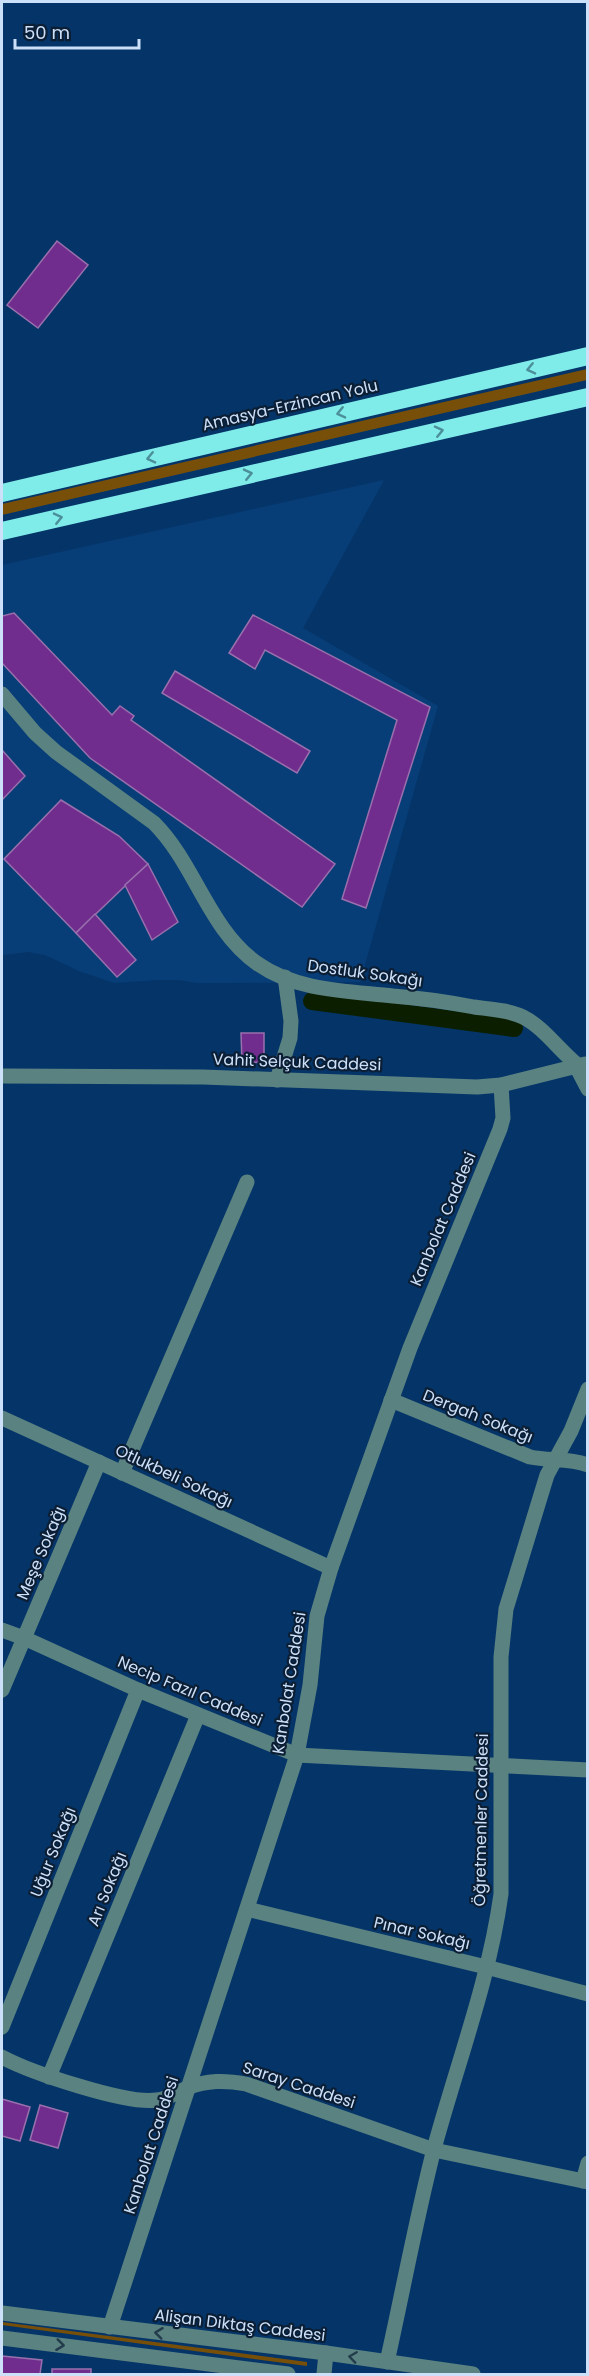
<svg xmlns="http://www.w3.org/2000/svg" width="589" height="2376" font-family="Poppins,sans-serif">
  <style>
    .built { fill: #083e77 }
    .green { fill: #774f08 }
    .lines { fill: none; stroke-linecap: round; stroke-linejoin: round }
    .canal { stroke: #0b1f00; stroke-width: 18 }
    .building { fill: #712d8d; stroke: #9970ad; stroke-width: 1.5 }
    .minor { stroke: #5a8281; stroke-width: 15 }
    .highway { stroke: #80ecea; stroke-width: 18 }
    .oneway { stroke: #4b8f98 }
    .oneway2 { stroke: #233c4b }
    .labels { text-anchor: middle; dominant-baseline: central; stroke-width: 4.5; stroke-linejoin: round; paint-order: stroke }
    .street-label { font-size: 16px; fill: #cce0f9; stroke: #0b1e34 }
  </style>
  <rect width="100%" height="100%" fill="#053568"/>
  <path class="built" d="M384 480 303 628 438 706 360 982 197 983 179 980H156L114 983 79 971 45 955 28 952 2 955V565Z"/>
  <g class="green">
    <path d="M587 369V380L2 515V504Z"/>
    <path d="M2 2322 307 2362V2366L2 2325Z"/>
  </g>
  <g class="lines">
    <path class="canal" d="M312 1001 514 1028"/>
  </g>
  <g class="building">
    <path d="M57 241 88 265 38 328 7 305Z"/>
    <path d="M14 613 112 715 120 706 134 716 131 720 335 864 302 907 90 758 2 663V616Z"/>
    <path d="M253 615 430 707 366 908 342 899 397 720 265 650 255 669 229 653Z"/>
    <path d="M175 671 310 751 297 773 162 693Z"/>
    <path d="M2 750 25 776 2 800Z"/>
    <path d="M61 800 119 836 148 864 76 933 4 859Z"/>
    <path d="M148 864 178 922 152 940 125 885Z"/>
    <path d="M95 914 136 960 117 977 76 933Z"/>
    <path d="M241 1033H264V1062L242 1063Z"/>
    <path d="M2 2099 30 2107 20 2141 2 2136Z"/>
    <path d="M40 2105 68 2113 58 2148 30 2140Z"/>
    <path d="M2 2356 42 2360 40 2374H2Z"/>
    <rect x="52" y="2369" width="39" height="5"/>
  </g>
  <g class="lines">
    <g class="minor">
      <path d="M2 694 35 733 56 752 154 823C196 865 208 929 258 964 296 991 348 991 393 996 420 998 447 1002 474 1007 489 1009 509 1010 523 1017 547 1029 564 1058 588 1073"/>
      <path d="M576 1066 588 1089"/>
      <path d="M2 1076 203 1077 477 1087 501 1085 585 1064"/>
      <path d="M277 1080 290 1038 291 1021 285 977"/>
      <path d="M391 1400 530 1457C549 1461 569 1458 588 1465"/>
      <path d="M2 1418 331 1568"/>
      <path d="M122 1473 247 1182"/>
      <path d="M2 1630 24 1638 138 1690 297 1755 588 1770"/>
      <path d="M2 1690 99 1462"/>
      <path d="M247 1909 486 1967 588 1994"/>
      <path d="M2 2027 138 1690"/>
      <path d="M2 2057C30 2072 127 2105 157 2100 167 2099 178 2092 187 2088 207 2080 225 2080 246 2084L434 2150 588 2182"/>
      <path d="M49 2077 198 1715"/>
      <path d="M583 2181 588 2163"/>
      <path d="M2 2313 326 2353 473 2374"/>
      <path d="M110 2327 297 1755 310 1685 317 1616 331 1568 410 1348 500 1129 503 1118 501 1085"/>
      <path d="M2 2338 288 2374"/>
      <path d="M387 2362C403 2291 416 2219 434 2149 457 2064 489 1981 501 1894V1657L506 1609 547 1475 571 1431 588 1389"/>
      <path d="M324 2374 326 2353"/>
    </g>
    <g class="highway">
      <path d="M2 493 588 356"/>
      <path d="M2 531 588 397"/>
    </g>
  </g>
  <defs><path id="oneway-chevron" d="M-2-3.5L2.5 0L-2 3.5" fill="none" stroke-width="1.6" stroke-linecap="round" stroke-linejoin="round" transform="scale(1.5)"/></defs>
  <g class="oneway">
    <use href="#oneway-chevron" transform="translate(531 369) rotate(167)"/>
    <use href="#oneway-chevron" transform="translate(341 413) rotate(167)"/>
    <use href="#oneway-chevron" transform="translate(439 431) rotate(-13)"/>
    <use href="#oneway-chevron" transform="translate(151 458) rotate(167)"/>
    <use href="#oneway-chevron" transform="translate(248 474) rotate(-13)"/>
    <use href="#oneway-chevron" transform="translate(58 518) rotate(-13)"/>
  </g>
  <g class="oneway2">
    <use href="#oneway-chevron" transform="translate(159 2333) rotate(-173)"/>
    <use href="#oneway-chevron" transform="translate(60 2345) rotate(7)"/>
    <use href="#oneway-chevron" transform="translate(353 2357) rotate(-172)"/>
  </g>
  <g class="labels">
    <g class="street-label">
      <text transform="translate(290 405) rotate(-13)">Amasya-Erzincan Yolu</text>
      <text transform="translate(365 973) rotate(8)">Dostluk Sokağı</text>
      <text transform="translate(297 1062) rotate(2)">Vahit Selçuk Caddesi</text>
      <text transform="translate(443 1219) rotate(-67)">Kanbolat Caddesi</text>
      <text transform="translate(478 1416) rotate(22)">Dergah Sokağı</text>
      <text transform="translate(174 1476) rotate(25)">Otlukbeli Sokağı</text>
      <text transform="translate(41 1553) rotate(-67)">Meşe Sokağı</text>
      <text transform="translate(289 1683) rotate(-81)">Kanbolat Caddesi</text>
      <text transform="translate(190 1691) rotate(23)">Necip Fazıl Caddesi</text>
      <text transform="translate(481 1820) rotate(-89)">Öğretmenler Caddesi</text>
      <text transform="translate(53 1852) rotate(-68)">Uğur Sokağı</text>
      <text transform="translate(107 1889) rotate(-68)">Arı Sokağı</text>
      <text transform="translate(422 1933) rotate(13)">Pınar Sokağı</text>
      <text transform="translate(299 2085) rotate(18)">Saray Caddesi</text>
      <text transform="translate(151 2145) rotate(-72)">Kanbolat Caddesi</text>
      <text transform="translate(240 2325) rotate(7)">Alişan Diktaş Caddesi</text>
    </g>
  </g>
  <rect width="589" height="2376" fill="none" stroke="#cce0f9" stroke-width="6"/>
  <path d="M15 39v9h124v-9" fill="none" stroke="#cce0f9" stroke-width="3"/>
  <text x="24" y="39" font-size="18" fill="#cce0f9" stroke="#0b1e34" stroke-width="4.5" paint-order="stroke">50 m</text>
</svg>
